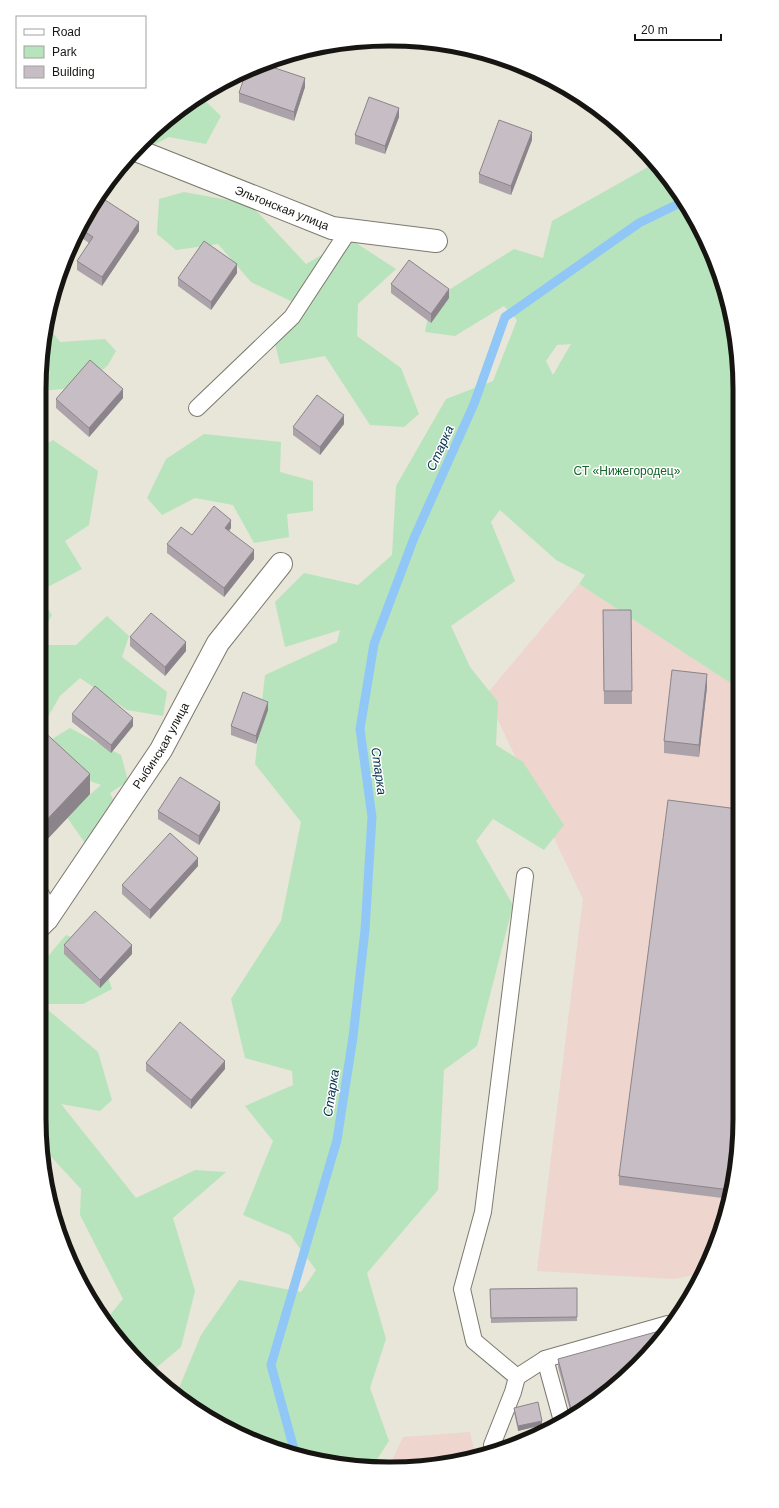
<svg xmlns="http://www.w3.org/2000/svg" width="779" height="1508" font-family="Arial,sans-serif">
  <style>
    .industrial { fill: #eed5ce }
    .green { fill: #b8e4bd; fill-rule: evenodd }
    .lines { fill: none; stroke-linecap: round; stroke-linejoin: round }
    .stream { stroke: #90c7f6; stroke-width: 9 }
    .service-casing { stroke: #7c796e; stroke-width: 18 }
    .minor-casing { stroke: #7c796e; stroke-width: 24 }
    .service { stroke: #fff; stroke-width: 16 }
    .minor { stroke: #fff; stroke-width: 22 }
    .wall { fill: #aba3a9 }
    .shaded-wall { fill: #8b848a }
    .building { fill: #c7bdc5; stroke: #8b848a }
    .labels { text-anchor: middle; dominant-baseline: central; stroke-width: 3; stroke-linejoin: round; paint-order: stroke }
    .street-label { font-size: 12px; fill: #161511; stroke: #fff }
    .park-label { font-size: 12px; fill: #15652a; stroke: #fff }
    .water-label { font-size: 13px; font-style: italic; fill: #05304e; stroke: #fff }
    .rim { fill: none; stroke: #161511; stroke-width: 5 }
  </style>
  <rect width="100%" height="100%" fill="#e8e5d9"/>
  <g class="industrial">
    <path d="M579 584 738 688 739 1141 728 1209 704 1273 674 1279 537 1271 583 899 486 695Z"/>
    <path d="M470 1432 475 1454 435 1466 390 1465 403 1437Z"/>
  </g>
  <g class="green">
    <path d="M199 97 202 98 221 116 206 144 169 137 126 160 158 126Z"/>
    <path d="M655 163 668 176 713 256 737 344 738 688 579 584 585 575 556 560 500 510 491 522 515 581 451 626 470 667 498 702 496 745 523 762 564 825 544 850 493 819 476 841 513 905 477 1046 444 1070 438 1190 367 1273 386 1339 370 1388 389 1441 374 1464 321 1462 214 1422 176 1395 201 1335 239 1280 301 1292 316 1270 290 1235 243 1215 273 1141 245 1106 293 1085 292 1071 245 1058 231 999 281 921 301 822 255 764 265 675 337 642 340 630 285 647 275 602 304 573 358 585 392 555 396 486 446 399 493 381 517 320 504 306 455 336 425 332 431 301 514 249 543 258 552 221ZM571 344 553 375 546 361 557 345Z"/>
    <path d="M184 192 250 204 306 264 350 239 396 269 358 304 357 336 401 368 419 414 404 427 370 425 325 356 280 364 271 327 295 303 251 282 218 244 176 250 157 234 159 199Z"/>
    <path d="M47 325 60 342 105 339 116 351 108 365 84 387 40 391V367Z"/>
    <path d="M204 434 281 442 280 472 313 481V511L287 514 289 537 254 543 233 505 195 498 162 515 147 498 166 459Z"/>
    <path d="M53 440 98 471 89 525 65 541 82 569 40 591V448Z"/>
    <path d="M40 598 52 615 39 637Z"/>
    <path d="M107 616 129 636 122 657 167 692 163 716 127 710 80 678 60 696 46 720 39 719V645H76Z"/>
    <path d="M70 728 121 755 128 781 110 793 123 819 85 843 66 816 101 785 68 773 52 739Z"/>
    <path d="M66 935 98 947 112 989 83 1004H41L98 1052 112 1100 100 1111 61 1104 136 1198 195 1170 226 1172 173 1218 195 1291 181 1347 150 1373 112 1332 105 1321 123 1299 80 1215 81 1189 44 1149 39 1118V967Z"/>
  </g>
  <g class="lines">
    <path class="stream" d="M295 1453 271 1365 337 1140 353 1037 365 930 372 817 360 729 374 644 414 538 474 404 505 317 639 223 682 202"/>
    <g class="service-casing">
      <g id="service">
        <path d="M197 408 292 317 349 230"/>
        <path d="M545 1359 562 1421"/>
        <path d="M517 1377 474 1341 462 1289 483 1212 525 876"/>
        <path d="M493 1448 492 1445 513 1392 517 1377 545 1359 668 1324"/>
      </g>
    </g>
    <g class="minor-casing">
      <g id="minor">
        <path id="s1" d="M136 150 332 228 436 241"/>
        <path d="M39 897 47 919"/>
        <path id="s2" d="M39 927 47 919 161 750 218 643 281 564"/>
      </g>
    </g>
    <use href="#service" class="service"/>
    <use href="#minor" class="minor"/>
  </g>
  <g class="wall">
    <path d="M305 87 294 121 239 102V93Z"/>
    <path d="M399 117 385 154 355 144V135Z"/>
    <path d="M532 140 511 195 479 183V174Z"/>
    <path d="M99 196 139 231 102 286 77 270V261L89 243 76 234Z"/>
    <path d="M237 273 211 310 178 286V278Z"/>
    <path d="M391 284 449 298 431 323 391 293Z"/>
    <path d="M123 398 89 437 56 408V399Z"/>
    <path d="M344 424 320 455 293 435V427Z"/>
    <path d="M231 528 229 531 254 559 224 597 167 553V544L192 535Z"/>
    <path d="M603 610H631L632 704H604Z"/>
    <path d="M130 637 186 651 165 676 130 646Z"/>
    <path d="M707 687 699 757 664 753V741Z"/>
    <path d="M268 710 256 744 231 735V726Z"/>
    <path d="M72 714 133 726 111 753 72 722Z"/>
    <path d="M738 717V737L735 734V721Z"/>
    <path d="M39 727 90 794 40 847H39Z"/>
    <path d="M220 810 199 845 158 819V811Z"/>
    <path d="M198 866 150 919 122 894V885Z"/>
    <path d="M64 945 132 954 100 988 64 954Z"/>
    <path d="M146 1063 225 1069 191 1109 146 1071Z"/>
    <path d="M739 1131 730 1199 619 1185V1176Z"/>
    <path d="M577 1288V1321L491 1323 490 1289Z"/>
    <path d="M558 1359 638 1366 571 1414 558 1367Z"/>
    <path d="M514 1408 542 1425 518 1431 514 1412Z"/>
  </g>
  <g class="shaded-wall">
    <path d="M305 78V87L294 121V112Z"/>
    <path d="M399 108V117L385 154V146Z"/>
    <path d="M532 132V140L511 195V186Z"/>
    <path d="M139 222V231L102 286V277Z"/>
    <path d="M237 264V273L211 310V302Z"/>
    <path d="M449 289V298L431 323V314Z"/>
    <path d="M123 389V398L89 437V428Z"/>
    <path d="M344 415V424L320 455V447Z"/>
    <path d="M231 520V528L225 536V528Z"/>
    <path d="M254 550V559L224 597V588Z"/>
    <path d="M186 642V651L165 676V667Z"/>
    <path d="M707 674V687L699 757V745Z"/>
    <path d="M268 702V710L256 744V736Z"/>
    <path d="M133 718V726L111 753V745Z"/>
    <path d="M90 774V794L40 847V827Z"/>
    <path d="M220 802V810L199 845V836Z"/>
    <path d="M198 858V866L150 919V910Z"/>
    <path d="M132 945V954L100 988V980Z"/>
    <path d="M225 1061V1069L191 1109V1100Z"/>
    <path d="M739 1122V1131L730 1196V1190Z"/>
    <path d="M542 1421V1425L518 1431V1426Z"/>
  </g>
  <g class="building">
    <path d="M263 64 305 78 294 112 239 93 246 72Z"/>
    <path d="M369 97 399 108 385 146 355 135Z"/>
    <path d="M499 120 532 132 511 186 479 174Z"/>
    <path d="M99 196 139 222 102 277 77 261 93 237 79 228Z"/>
    <path d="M204 241 237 264 211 302 178 278Z"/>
    <path d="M409 260 449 289 431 314 391 284Z"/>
    <path d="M90 360 123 389 89 428 56 399Z"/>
    <path d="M317 395 344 415 320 447 293 427Z"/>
    <path d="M214 506 231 520 225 528 254 550 224 588 167 544 181 527 192 535Z"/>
    <path d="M603 610H631L632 691H604Z"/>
    <path d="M151 613 186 642 165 667 130 637Z"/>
    <path d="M672 670 707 674 699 745 664 741Z"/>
    <path d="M95 686 133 718 111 745 72 714Z"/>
    <path d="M243 692 268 702 256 736 231 726Z"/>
    <path d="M738 717V724L735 721Z"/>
    <path d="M39 727 90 774 40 827H39Z"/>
    <path d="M180 777 220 802 199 836 158 811Z"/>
    <path d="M668 800 738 809 739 1122 730 1190 619 1176Z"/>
    <path d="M170 833 198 858 150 910 122 885Z"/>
    <path d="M95 911 132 945 100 980 64 945Z"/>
    <path d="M180 1022 225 1061 191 1100 146 1063Z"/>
    <path d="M577 1288V1317L491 1318 490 1289Z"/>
    <path d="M663 1330 638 1366 572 1413 558 1359Z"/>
    <path d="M538 1402 542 1421 518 1426 514 1408Z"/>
    <path d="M447 1457 448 1462 435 1466H420L419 1464Z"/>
  </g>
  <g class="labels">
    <g class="street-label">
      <text stroke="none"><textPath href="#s1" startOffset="157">Эльтонская улица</textPath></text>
      <text stroke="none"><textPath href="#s2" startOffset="219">Рыбинская улица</textPath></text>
    </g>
    <g class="park-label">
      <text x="627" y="471">СТ «Нижегородец»</text>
    </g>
    <g class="water-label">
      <text transform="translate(440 448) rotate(-66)">Старка</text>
      <text transform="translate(379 771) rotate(82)">Старка</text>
      <text transform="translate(331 1093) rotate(-81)">Старка</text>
    </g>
  </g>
  <path d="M0 0H779V1508H0ZM389 46H390A343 343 0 0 1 733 389V1119A343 343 0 0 1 390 1462H389A343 343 0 0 1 46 1119V389A343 343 0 0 1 389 46Z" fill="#fff" fill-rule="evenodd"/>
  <path class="rim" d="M389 46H390A343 343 0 0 1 733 389V1119A343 343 0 0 1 390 1462H389A343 343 0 0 1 46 1119V389A343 343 0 0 1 389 46Z"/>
  <rect x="16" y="16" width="130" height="72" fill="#ffffff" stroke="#a2a1a0"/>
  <rect x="24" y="29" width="20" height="6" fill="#ffffff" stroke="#a2a1a0"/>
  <text x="52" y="36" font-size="12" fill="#161511">Road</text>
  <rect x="24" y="46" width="20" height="12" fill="#b8e4bd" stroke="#a2a1a0"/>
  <text x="52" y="56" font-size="12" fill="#161511">Park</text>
  <rect x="24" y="66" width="20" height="12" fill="#c7bdc5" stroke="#a2a1a0"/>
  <text x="52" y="76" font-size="12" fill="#161511">Building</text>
  <path d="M635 34v6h86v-6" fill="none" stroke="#161511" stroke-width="2"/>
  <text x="641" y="34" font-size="12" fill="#161511" stroke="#ffffff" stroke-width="3" paint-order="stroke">20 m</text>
</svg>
